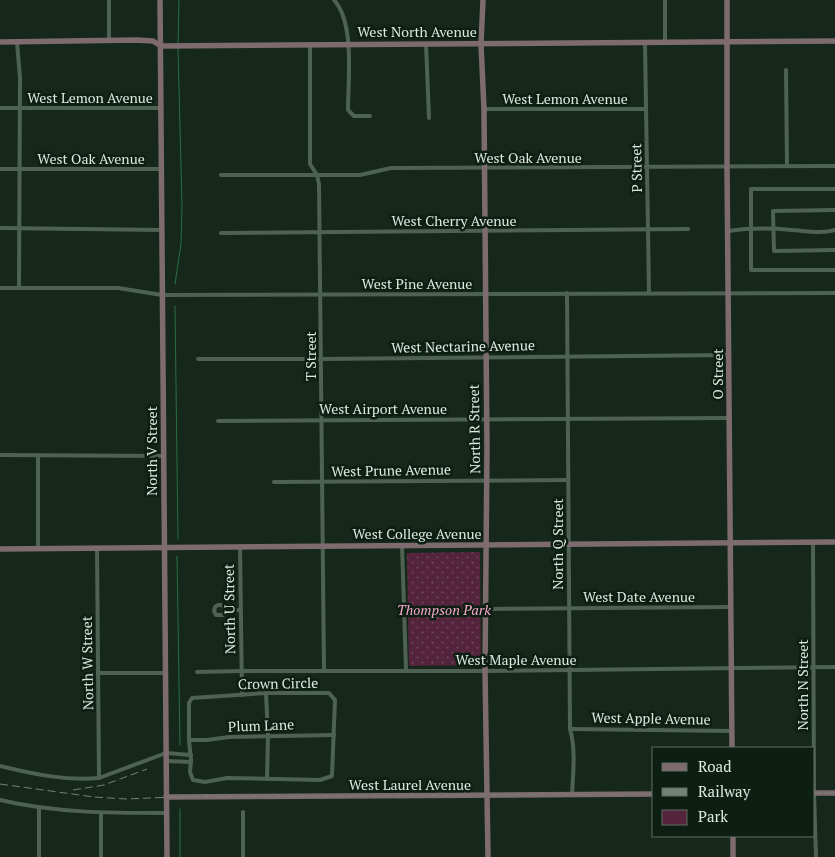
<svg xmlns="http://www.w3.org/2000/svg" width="835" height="857" font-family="'PT Serif',serif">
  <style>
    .green { fill: url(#green-dots) }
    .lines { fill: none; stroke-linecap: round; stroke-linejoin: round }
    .stream { stroke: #2b6f44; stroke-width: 1 }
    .street { stroke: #4e6253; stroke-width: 4 }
    .secondary { stroke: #7e6b70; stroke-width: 5.5 }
    .rail { stroke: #738177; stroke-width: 1; stroke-dasharray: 8 4; stroke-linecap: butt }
    .labels { text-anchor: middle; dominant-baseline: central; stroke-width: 5; stroke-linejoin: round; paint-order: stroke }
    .street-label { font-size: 14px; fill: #dee9e0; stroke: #0d1e13 }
    .park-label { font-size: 14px; font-style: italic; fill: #f9aacc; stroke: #0d1e13 }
  </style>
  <defs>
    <pattern id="green-dots" width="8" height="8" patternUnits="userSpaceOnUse" patternTransform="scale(1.25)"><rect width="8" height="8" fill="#53243b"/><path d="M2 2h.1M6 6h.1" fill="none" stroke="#6b4457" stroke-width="1.8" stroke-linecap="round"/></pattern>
  </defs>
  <rect width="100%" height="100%" fill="#16281c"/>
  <path class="green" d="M480 552 481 665 409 666 407 553Z"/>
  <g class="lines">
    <g class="stream">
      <path d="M178 44 179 0"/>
      <path d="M175 284 181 244 182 207 178 48"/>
      <path d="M175 306 178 539"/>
      <path d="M177 556 180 745"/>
      <path d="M180 809V857"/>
    </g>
    <g class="street">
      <path d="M109 0V40"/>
      <path d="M334 0C355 23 348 80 348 110L354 116H370"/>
      <path d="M665 0V43"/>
      <path d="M17 42 20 78 19 287"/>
      <path d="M645 43 649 293"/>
      <path d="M426 44 429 118"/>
      <path d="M310 45V164L317 175 319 184 324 671"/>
      <path d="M786 70 787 166"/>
      <path d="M0 108H161"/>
      <path d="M484 109H646"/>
      <path d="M0 169H161"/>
      <path d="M221 175H360L391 168 835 166"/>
      <path d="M835 189H751V270H835"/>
      <path d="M835 210 773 211 774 251 835 250"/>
      <path d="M0 228 162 230"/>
      <path d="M728 231C749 228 771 228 792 230 807 231 821 234 835 230"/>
      <path d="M221 233 688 229"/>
      <path d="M0 288H118L162 295 835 293"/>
      <path d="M567 293 570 729C576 749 573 774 572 795"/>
      <path d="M198 359H321L729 355"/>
      <path d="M218 421 729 418"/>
      <path d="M0 455 164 456"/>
      <path d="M38 455V548"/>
      <path d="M274 482 568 480"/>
      <path d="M813 542 814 793 816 857"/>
      <path d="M402 545 406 670"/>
      <path d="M240 547 242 695"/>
      <path d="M97 548 99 778"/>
      <path d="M486 609 731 607"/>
      <path d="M225 610 223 615H216L214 611 215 607 218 605H222L225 610H241"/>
      <path d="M197 672 241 671H485L835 667"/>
      <path d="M98 673H165"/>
      <path d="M266 693H329L335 700 332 776 320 780 227 778 205 782 193 780 190 772 191 760 189 740V703L192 698Z"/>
      <path d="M266 693 268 736 267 779"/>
      <path d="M570 729 732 731"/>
      <path d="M189 740H207L229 737 334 735"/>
      <path d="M166 761 191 762"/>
      <path d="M0 766C32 774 66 781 99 778L166 753 191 755"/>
      <path d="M0 800C55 813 110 813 166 813"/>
      <path d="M39 807V857"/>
      <path d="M243 812V857"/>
      <path d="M101 813V857"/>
    </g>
    <g class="secondary">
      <path d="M160 0 167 857"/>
      <path d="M483 0 481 44 484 109 487 449 485 671 488 857"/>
      <path d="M727 0V166L732 748"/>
      <path d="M0 42 136 40 153 41 161 46 835 41"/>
      <path d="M0 549 835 542"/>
      <path d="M814 793H835"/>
      <path d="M166 797 654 794"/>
      <path d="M733 836V857"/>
    </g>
    <g class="rail">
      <path d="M0 784 94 797 126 799 173 797 654 794"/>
      <path d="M73 790 104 785 147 769"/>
      <path d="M814 793H835"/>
    </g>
  </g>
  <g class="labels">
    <g class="street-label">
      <text x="417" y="31">West North Avenue</text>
      <text x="90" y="97">West Lemon Avenue</text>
      <text x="565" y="98">West Lemon Avenue</text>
      <text x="528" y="157">West Oak Avenue</text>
      <text x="91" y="158">West Oak Avenue</text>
      <text transform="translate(636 168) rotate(-91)">P Street</text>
      <text x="454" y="220">West Cherry Avenue</text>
      <text x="417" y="283">West Pine Avenue</text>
      <text transform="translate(463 346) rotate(-1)">West Nectarine Avenue</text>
      <text transform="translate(310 356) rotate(-90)">T Street</text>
      <text transform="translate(717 374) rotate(-90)">O Street</text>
      <text x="383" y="408">West Airport Avenue</text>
      <text transform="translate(474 429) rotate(-91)">North R Street</text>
      <text transform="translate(151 451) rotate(-90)">North V Street</text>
      <text transform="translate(391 470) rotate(-1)">West Prune Avenue</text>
      <text x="417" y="533">West College Avenue</text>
      <text transform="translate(557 544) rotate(-90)">North Q Street</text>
      <text x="639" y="596">West Date Avenue</text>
      <text transform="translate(229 609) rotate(-91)">North U Street</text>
      <text x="516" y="659">West Maple Avenue</text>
      <text transform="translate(87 663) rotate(-91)">North W Street</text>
      <text transform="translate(278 683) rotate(-1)">Crown Circle</text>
      <text transform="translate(802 685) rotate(-90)">North N Street</text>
      <text transform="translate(651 718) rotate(1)">West Apple Avenue</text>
      <text transform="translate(261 725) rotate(-2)">Plum Lane</text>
      <text x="410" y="784">West Laurel Avenue</text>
    </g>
    <g class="park-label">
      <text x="444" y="609">Thompson Park</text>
    </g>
  </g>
  <rect x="652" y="747" width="162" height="90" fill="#0d1e13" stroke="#616f65"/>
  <rect x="662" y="763" width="25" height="8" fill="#7e6b70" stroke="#616f65"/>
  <text x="698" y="772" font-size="15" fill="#dee9e0">Road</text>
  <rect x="662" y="788" width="25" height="8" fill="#738177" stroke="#616f65"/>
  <text x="698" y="797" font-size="15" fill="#dee9e0">Railway</text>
  <rect x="662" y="810" width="25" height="15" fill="#53243b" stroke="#616f65"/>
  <text x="698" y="822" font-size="15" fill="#dee9e0">Park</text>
</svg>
